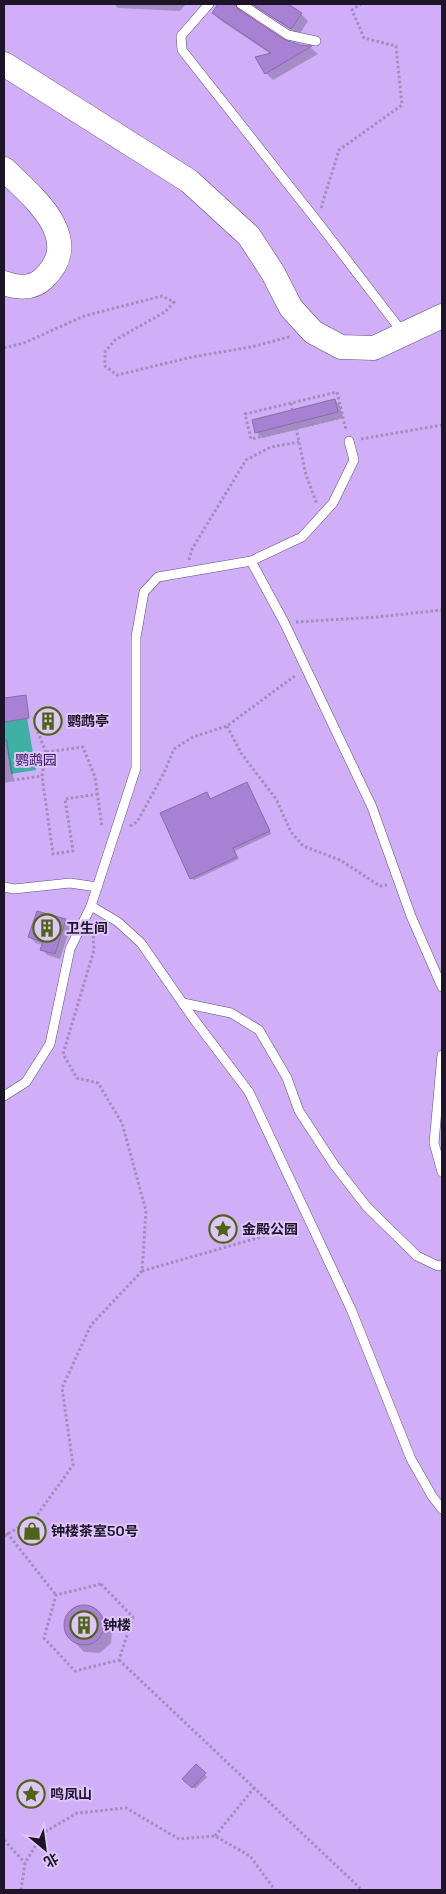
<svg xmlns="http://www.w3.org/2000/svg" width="446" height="1894" font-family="'Space Grotesk','Noto Sans SC',sans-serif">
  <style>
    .green { fill: #d0aff8 }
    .water { fill: #40b0a4 }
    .shadow { fill: #0003 }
    .building { fill: #a881d5; stroke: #856ea0 }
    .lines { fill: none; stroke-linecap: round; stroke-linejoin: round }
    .lane-casing { stroke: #604a79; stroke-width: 10 }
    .secondary-casing { stroke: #604a79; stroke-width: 25 }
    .path { stroke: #a08db8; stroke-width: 3; stroke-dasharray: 2.5 2.5; stroke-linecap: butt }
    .lane { stroke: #fff; stroke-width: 9 }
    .secondary { stroke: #fff; stroke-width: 24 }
    .labels { text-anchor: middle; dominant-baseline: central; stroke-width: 4; stroke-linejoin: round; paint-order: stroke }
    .poi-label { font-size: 14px; font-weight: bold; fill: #1d1428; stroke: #dec6fd; text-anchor: start }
    .park-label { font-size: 14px; fill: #390f5b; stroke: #dec6fd }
  </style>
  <rect width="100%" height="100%" fill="#dec6fd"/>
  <rect class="green" x="4" y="4" width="438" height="1886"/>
  <path class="water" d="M21 704 27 718 36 770 11 774 4 729V707Z"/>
  <g class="shadow">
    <path d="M114 4H186L180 11 118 8Z"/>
    <path d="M219 4H285L301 14 308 21 299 35 253 5H246L242 8V13L284 41 301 47 311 48 318 54 273 80 266 73 257 57 271 54 220 20 213 13Z"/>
    <path d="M335 400 340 406 343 418 262 438 256 432Z"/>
    <path d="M4 737 7 740 14 781 4 783Z"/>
    <path d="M247 784 271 834 235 851 239 859 194 880 191 878 206 793 211 800Z"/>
    <path d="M65 920 71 926 60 959 47 955 42 949 43 945 36 943 30 937Z"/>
    <path d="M77 1606 93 1607 112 1628 111 1643 100 1653 84 1652 65 1632 66 1616Z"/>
    <path d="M196 1766 207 1777 195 1789 184 1778Z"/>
  </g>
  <g class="building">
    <path d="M218 4H235L238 9 285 40 301 45 312 46 265 74 255 57 271 53 212 13Z"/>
    <path d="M252 4H288L302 13 291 29Z"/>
    <path d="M335 399 338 412 255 433 252 420Z"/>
    <path d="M26 695 29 718 4 722V698Z"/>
    <path d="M247 782 270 831 233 848 237 857 190 879 160 813 207 792 210 799Z"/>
    <path d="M37 911 66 919 55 954 40 950 43 942 28 937Z"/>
    <circle cx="84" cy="1625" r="20"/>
    <path d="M196 1764 206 1773 192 1788 182 1779Z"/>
  </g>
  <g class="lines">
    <g class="lane-casing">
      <g id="lane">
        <path d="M209 4 181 36 182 50 317 221 403 333"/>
        <path d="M241 4 288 35 316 41"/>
        <path d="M251 561 284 622 372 807 411 916 442 987"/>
        <path d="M4 887 14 889 70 883 97 887"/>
        <path d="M91 906 118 922 141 943 193 1018 249 1092 351 1309 411 1459 432 1496 442 1509"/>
        <path d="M183 1003 231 1013 259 1030 287 1078 299 1111 335 1166 367 1207 417 1256 438 1266 442 1265"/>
        <path d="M442 1055 434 1143 442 1172"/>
        <path d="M4 1096 26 1082 50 1044 70 949 91 906 136 768V637L144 592 158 577 251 561 302 537 333 503 354 460 349 441"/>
      </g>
    </g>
    <g class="secondary-casing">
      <g id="secondary">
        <path d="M4 64 189 181 249 236 273 273 291 308 313 332 341 347 374 348 442 316"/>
        <path d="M4 169C33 197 86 239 43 279 32 289 17 288 4 283"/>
      </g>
    </g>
    <g class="path">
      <path d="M321 208 339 150 402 105 396 46 364 38 352 10 361 4"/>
      <path d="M4 348 24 343 84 316 162 296 174 302 165 312 115 340 105 352V366L117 375 192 357 251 347 289 337 291 338"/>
      <path d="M291 403 292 409"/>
      <path d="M343 417 251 439 245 414 337 392 346 430"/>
      <path d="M295 423 306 475 317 504"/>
      <path d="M361 439 442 425"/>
      <path d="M189 560 192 549 246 460 271 447 299 442"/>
      <path d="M296 622 377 617 442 610"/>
      <path d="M34 717 36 728 46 752"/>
      <path d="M227 726 241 753 276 799 291 832 303 846 340 860 380 886 387 885"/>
      <path d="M6 777V781L42 776"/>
      <path d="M98 794 65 799 73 851 53 854 42 776 46 752 83 747 95 777 102 827"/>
      <path d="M130 826 137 822 164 773 174 749 193 737 227 726 296 675"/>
      <path d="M142 1271 275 1233 301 1231"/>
      <path d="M7 1533 56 1595"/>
      <path d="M4 1536 35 1518 73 1465 62 1388 91 1325 142 1271 146 1211 122 1123 98 1083 77 1078 63 1054 94 950 93 932"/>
      <path d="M101 1584 133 1617 119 1660 75 1671 44 1638 56 1595Z"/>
      <path d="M119 1660 362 1890"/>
      <path d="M215 1836 254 1788"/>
      <path d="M4 1840 25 1863"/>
      <path d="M21 1890 25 1863 43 1833 77 1813 126 1808 179 1839 215 1836 250 1856 275 1890"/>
    </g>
    <use href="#lane" class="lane"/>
    <use href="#secondary" class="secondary"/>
  </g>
  <defs>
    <g id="building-ring" transform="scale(1.4375)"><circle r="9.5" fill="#dec6fd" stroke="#4d6513" stroke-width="1.5"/><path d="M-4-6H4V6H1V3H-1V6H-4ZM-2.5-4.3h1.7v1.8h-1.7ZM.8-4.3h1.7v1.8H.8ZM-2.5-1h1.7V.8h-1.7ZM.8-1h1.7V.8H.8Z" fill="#4d6513"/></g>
    <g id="sight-ring" transform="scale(1.4375)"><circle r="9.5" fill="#dec6fd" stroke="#4d6513" stroke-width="1.5"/><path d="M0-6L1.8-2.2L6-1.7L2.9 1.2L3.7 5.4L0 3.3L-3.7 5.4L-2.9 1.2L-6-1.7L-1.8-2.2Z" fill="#4d6513"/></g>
    <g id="shop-ring" transform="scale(1.4375)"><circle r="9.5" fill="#dec6fd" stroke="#4d6513" stroke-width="1.5"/><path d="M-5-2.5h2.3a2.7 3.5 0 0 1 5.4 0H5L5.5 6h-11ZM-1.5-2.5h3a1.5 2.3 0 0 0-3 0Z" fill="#4d6513"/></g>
  </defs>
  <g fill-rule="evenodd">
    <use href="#building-ring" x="48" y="721"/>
    <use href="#building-ring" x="47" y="928"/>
    <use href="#sight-ring" x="223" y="1229"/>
    <use href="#shop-ring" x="32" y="1531"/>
    <use href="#building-ring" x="84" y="1625"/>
    <use href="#sight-ring" x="31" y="1794"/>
  </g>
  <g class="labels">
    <g class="poi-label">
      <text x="67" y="721">鹦鹉亭</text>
      <text x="66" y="928">卫生间</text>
      <text x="242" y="1229">金殿公园</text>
      <text x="51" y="1531">钟楼茶室50号</text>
      <text x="103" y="1625">钟楼</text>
      <text x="50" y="1794">鸣凤山</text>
    </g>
    <g class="park-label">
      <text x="36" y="760">鹦鹉园</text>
    </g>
  </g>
  <rect width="446" height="1894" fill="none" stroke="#1d1428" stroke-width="10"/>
  <g transform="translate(45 1849) rotate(151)" stroke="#dec6fd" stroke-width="4" paint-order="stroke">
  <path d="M0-4L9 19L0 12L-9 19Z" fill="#1d1428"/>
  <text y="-8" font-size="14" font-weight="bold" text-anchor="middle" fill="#1d1428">北</text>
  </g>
</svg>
